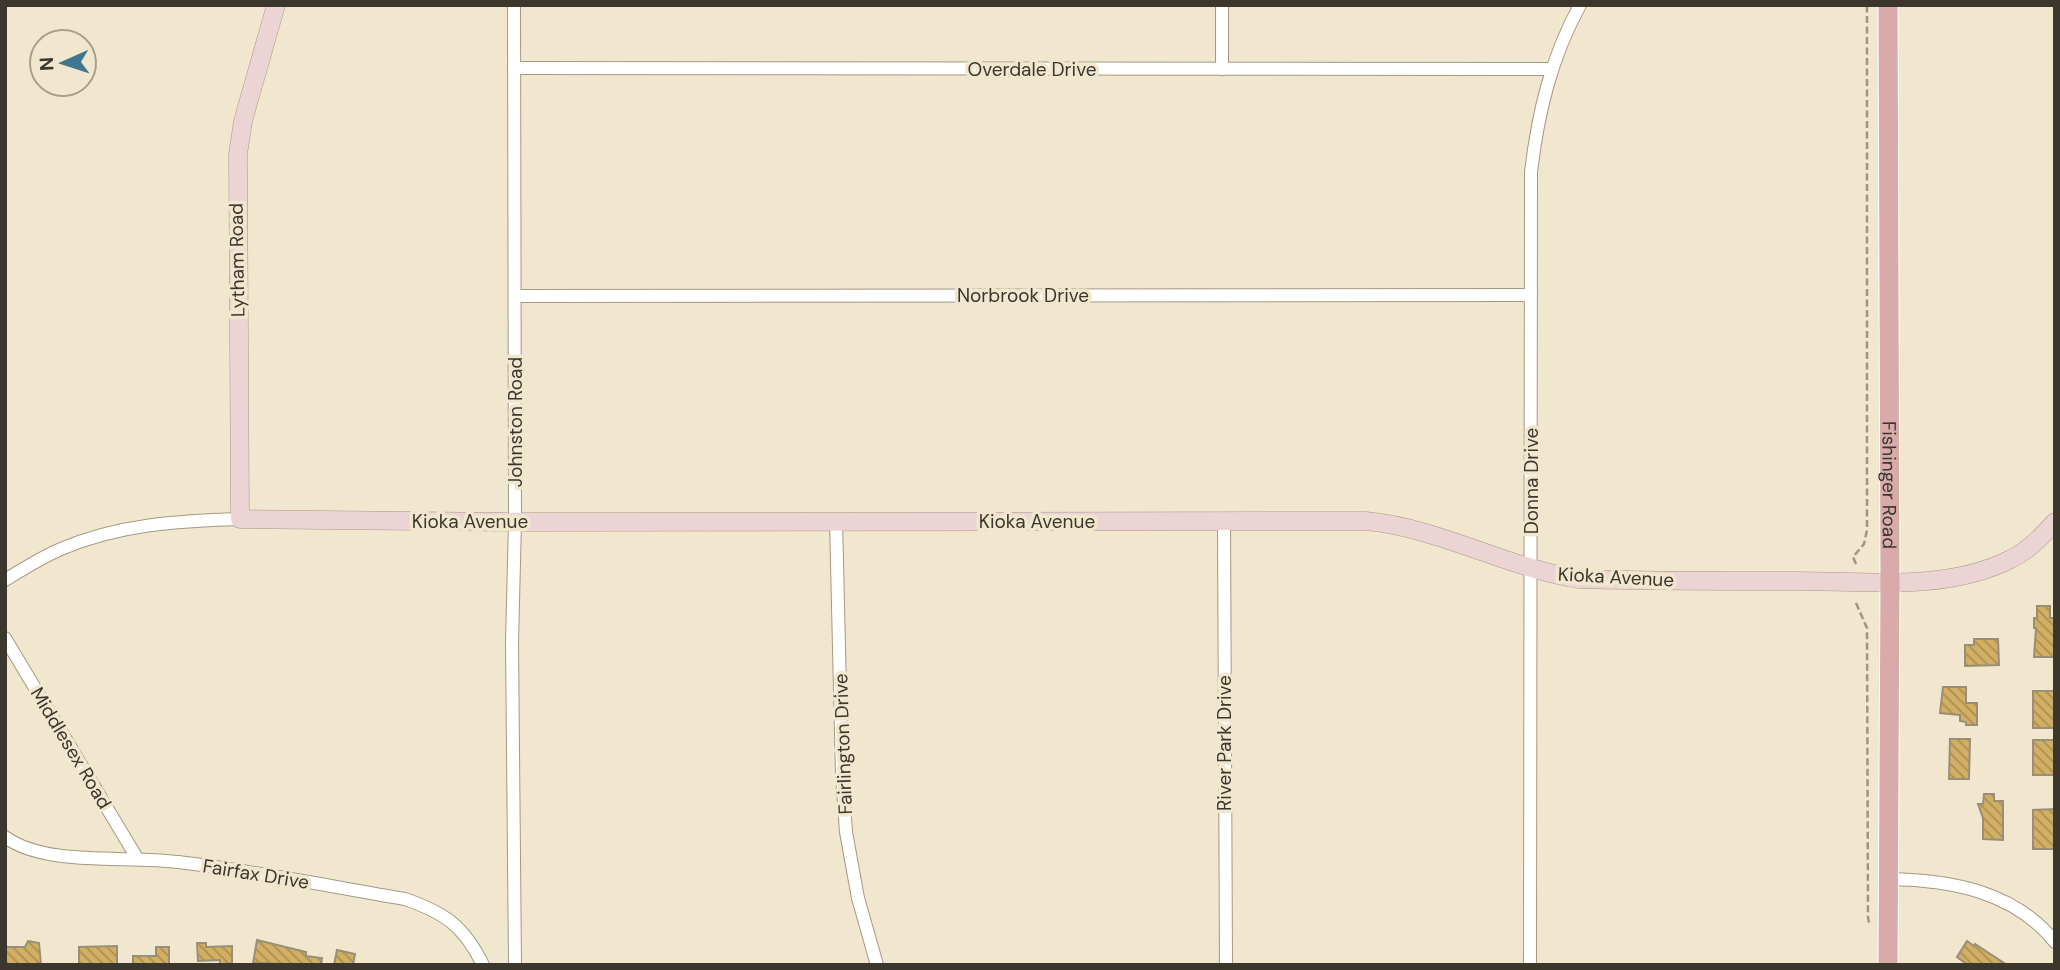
<svg xmlns="http://www.w3.org/2000/svg" width="2060" height="970" font-family="'DM Sans',sans-serif">
  <style>
    .building { fill: url(#building-back-hatch); stroke: #998f79; stroke-width: 2 }
    .lines { fill: none; stroke-linecap: round; stroke-linejoin: round }
    .street-casing { stroke: #a49983; stroke-width: 14 }
    .secondary-casing { stroke: #a49983; stroke-width: 19 }
    .primary-casing { stroke: #fff; stroke-width: 21 }
    .path { stroke: #9d9684; stroke-width: 2.5; stroke-dasharray: 7 3.5; stroke-linecap: butt }
    .street { stroke: #fff; stroke-width: 12 }
    .secondary { stroke: #ecd4d4; stroke-width: 18 }
    .primary { stroke: #d8aaa9; stroke-width: 19 }
    .labels { text-anchor: middle; dominant-baseline: central; stroke-width: 7; stroke-linejoin: round; paint-order: stroke }
    .street-label { font-size: 19px; fill: #3b372d; stroke: #f1e6ce }
  </style>
  <defs>
    <pattern id="building-back-hatch" width="6" height="6" patternUnits="userSpaceOnUse" patternTransform="scale(1.75)"><rect width="6" height="6" fill="#d1af63"/><path d="M-1 5l2 2M0 0l6 6M5-1l2 2" fill="none" stroke="#ab8f52"/></pattern>
  </defs>
  <rect width="100%" height="100%" fill="#f1e6ce"/>
  <g class="building">
    <path d="M2037 606H2050V618H2055V657H2034L2036 628H2034V618H2037Z"/>
    <path d="M1974 639H1998L1999 665 1965 666V645H1974Z"/>
    <path d="M1943 687H1966V703H1977V725H1966V722L1960 721V715L1940 713Z"/>
    <rect x="2033" y="691" width="22" height="37"/>
    <path d="M1950 739H1970L1969 779H1949Z"/>
    <rect x="2033" y="740" width="22" height="35"/>
    <path d="M1984 794H1994V801H2003V840L1983 839V818L1978 804H1983Z"/>
    <path d="M2055 809V849H2033V810Z"/>
    <path d="M257 940 306 952V956L322 958 321 965 253 963Z"/>
    <path d="M28 941 39 943 41 965H5V947H25Z"/>
    <path d="M1967 941 1974 946 1975 944 2007 965H1968L1957 957Z"/>
    <path d="M197 943H206V947L232 946V965H220V960L198 961Z"/>
    <path d="M117 946V965H79V947Z"/>
    <path d="M156 947H169V965H133V956H156Z"/>
    <path d="M337 950 355 954 353 965H334Z"/>
  </g>
  <g class="lines">
    <g class="street-casing">
      <g id="street">
        <path d="M514 5 515 522 512 642 515 965"/>
        <path d="M1222 5V69"/>
        <path d="M514 68 1551 69"/>
        <path d="M515 296 1531 295"/>
        <path d="M836 520 842 775 846 832 858 898 877 965"/>
        <path d="M1224 522 1226 965"/>
        <path d="M5 580C23 569 42 557 61 549 119 524 179 521 240 519"/>
        <path d="M5 638 137 858"/>
        <path d="M5 837C46 867 127 855 178 862 254 871 329 886 405 899 445 913 464 926 483 965"/>
        <path d="M1889 879C1950 880 2014 891 2055 942"/>
        <path d="M1530 965 1531 172C1538 113 1551 58 1580 5"/>
      </g>
    </g>
    <g class="secondary-casing">
      <path id="secondary" d="M276 5 243 121 238 154 240 519 515 522 1366 521C1440 528 1505 567 1578 579 1650 581 1723 581 1796 581 1865 581 1946 592 2011 559 2028 551 2042 536 2055 522"/>
    </g>
    <g class="primary-casing">
      <g id="primary">
        <path id="s1" d="M1888 5 1890 581 1888 965"/>
      </g>
    </g>
    <g class="path">
      <path d="M1856 564 1853 557 1864 544 1867 530V5"/>
      <path d="M1856 603 1867 628 1868 918 1870 926"/>
    </g>
    <use href="#street" class="street"/>
    <use href="#secondary" class="secondary"/>
    <use href="#primary" class="primary"/>
  </g>
  <g class="labels">
    <g class="street-label">
      <text x="1032" y="69">Overdale Drive</text>
      <text transform="translate(237 260) rotate(-91)">Lytham Road</text>
      <text x="1023" y="295">Norbrook Drive</text>
      <text transform="translate(515 422) rotate(-90)">Johnston Road</text>
      <text transform="translate(1531 481) rotate(-90)">Donna Drive</text>
      <text stroke="none"><textPath href="#s1" startOffset="480">Fishinger Road</textPath></text>
      <text x="470" y="521">Kioka Avenue</text>
      <text x="1037" y="521">Kioka Avenue</text>
      <text transform="translate(1616 577) rotate(3)">Kioka Avenue</text>
      <text transform="translate(1224 743) rotate(-90)">River Park Drive</text>
      <text transform="translate(843 744) rotate(-92)">Fairlington Drive</text>
      <text transform="translate(71 748) rotate(59)">Middlesex Road</text>
      <text transform="translate(256 874) rotate(9)">Fairfax Drive</text>
    </g>
  </g>
  <rect width="2060" height="970" fill="none" stroke="#3b372d" stroke-width="14"/>
  <g transform="translate(63 63) rotate(267)"><circle r="33" fill="#f1e6ce" stroke="#a8a08e" stroke-width="2"/>
  <path d="M0-5L12 26L0 18L-12 26Z" fill="#3d7790"/>
  <text y="-10" font-size="19" font-weight="bold" text-anchor="middle" fill="#3b372d">N</text>
  </g>
</svg>
